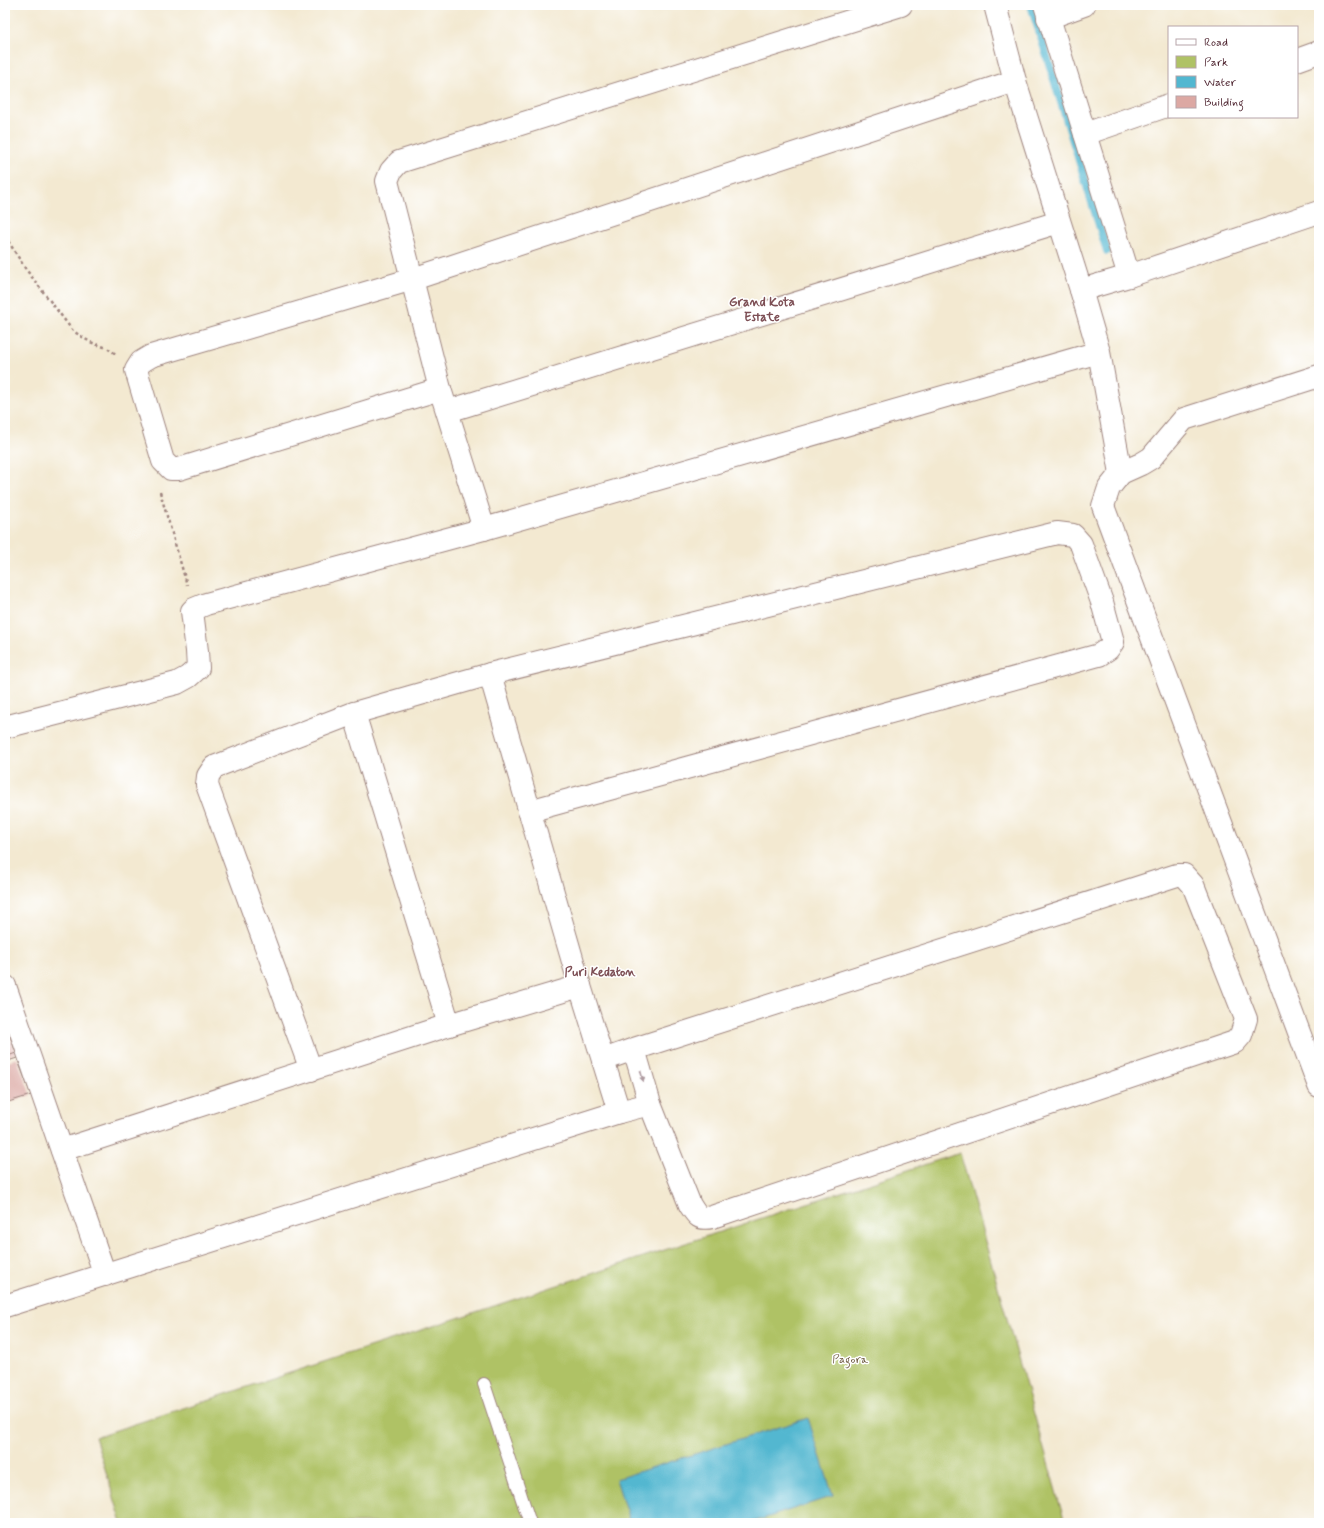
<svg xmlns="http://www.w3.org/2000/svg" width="1324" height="1528" font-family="Mynerve,sans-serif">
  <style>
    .green { fill: #afc265; stroke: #7c7048 }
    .water { fill: #52b7d0; stroke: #4e6b7e }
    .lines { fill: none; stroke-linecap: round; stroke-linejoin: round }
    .stream { stroke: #52b7d0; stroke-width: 8 }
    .building { fill: #dca8a3 }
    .service-casing { stroke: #9e847e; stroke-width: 14 }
    .minor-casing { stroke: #9e847e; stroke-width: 24 }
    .path { stroke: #9e847e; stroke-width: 2.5; stroke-dasharray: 3 3; stroke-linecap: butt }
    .service { stroke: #fff; stroke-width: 12 }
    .minor { stroke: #fff; stroke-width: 22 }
    .oneway { fill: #ae9aa0 }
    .labels { text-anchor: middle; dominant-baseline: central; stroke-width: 3; stroke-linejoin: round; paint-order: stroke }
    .park-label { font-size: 12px; fill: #6d583f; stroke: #fff }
    .neighbourhood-label { font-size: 13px; font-weight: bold; fill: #7d4f55; stroke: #fff }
  </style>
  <rect width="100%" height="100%" fill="#fff"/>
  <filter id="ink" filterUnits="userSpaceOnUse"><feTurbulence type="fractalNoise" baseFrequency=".025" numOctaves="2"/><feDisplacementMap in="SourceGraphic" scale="8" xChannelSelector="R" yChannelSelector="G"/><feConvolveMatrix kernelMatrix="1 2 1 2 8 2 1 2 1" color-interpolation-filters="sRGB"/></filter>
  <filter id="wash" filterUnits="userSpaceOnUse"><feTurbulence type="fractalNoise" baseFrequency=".012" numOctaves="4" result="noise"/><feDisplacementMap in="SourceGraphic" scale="16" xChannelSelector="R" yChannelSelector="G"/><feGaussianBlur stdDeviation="0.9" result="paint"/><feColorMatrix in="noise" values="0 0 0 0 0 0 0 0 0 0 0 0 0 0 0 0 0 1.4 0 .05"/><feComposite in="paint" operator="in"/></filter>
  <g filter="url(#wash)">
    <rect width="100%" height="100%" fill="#f3e9d1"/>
    <path class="green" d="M960 1153 1065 1523H122L95 1437Z"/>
    <path class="water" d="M808 1418 833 1496 750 1523H630L616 1479Z"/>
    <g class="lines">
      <path class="stream" d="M1031 5 1107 251"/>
    </g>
    <g id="blocks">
      <g class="building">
        <path d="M5 1022 16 1053 5 1057Z"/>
        <path d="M17 1058 31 1095 5 1103V1062Z"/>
      </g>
    </g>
  </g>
  <g filter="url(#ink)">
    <use href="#blocks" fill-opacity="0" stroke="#9e847e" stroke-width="1"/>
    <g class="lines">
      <g class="service-casing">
        <path id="service" d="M484 1384 530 1523"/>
      </g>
      <g class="minor-casing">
        <g id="minor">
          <path d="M995 5 1015 81 1081 290 1099 352 1121 473 1109 488 1103 506 1319 1086"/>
          <path d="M1045 5 1129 276"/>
          <path d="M1048 18 1084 5"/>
          <path d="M1297 60 1319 52"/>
          <path d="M1085 134 1169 105"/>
          <path d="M1081 290 1129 276 1319 212"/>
          <path d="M440 389 179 469H171L163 461 136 370 141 362 151 356 413 279 1015 81"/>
          <path d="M448 411 1059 222"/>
          <path d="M1121 473 1141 464 1151 458 1184 419 1319 376"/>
          <path d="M484 529 440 389 387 181 391 171 399 162 901 5"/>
          <path d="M490 674 580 986 619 1112"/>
          <path d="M354 713 449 1025"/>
          <path d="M5 727 177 683 188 677 198 668 197 651 192 611 194 609 206 604 484 529 1099 352"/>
          <path d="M5 986 105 1275"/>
          <path d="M603 1060 634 1049 1177 875H1184L1193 885 1246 1019 1241 1035 1235 1042 712 1217C699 1220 697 1216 690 1205L650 1104 634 1049"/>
          <path d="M311 1070 207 785 208 776 214 767 354 713 490 674 1057 533 1073 535 1081 544 1102 602 1113 642 1108 649 1099 655 529 811"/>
          <path d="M62 1150 449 1025 580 986"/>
          <path d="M5 1306 619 1112 650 1104"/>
        </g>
      </g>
      <g class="path">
        <path d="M5 236 25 268 73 331 90 342 107 348 116 354"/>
        <path d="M160 492 187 585"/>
      </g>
      <use href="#service" class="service"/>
      <use href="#minor" class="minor"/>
    </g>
    <defs><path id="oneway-solid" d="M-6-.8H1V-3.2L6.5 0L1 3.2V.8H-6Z"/></defs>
    <use class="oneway" href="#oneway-solid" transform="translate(642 1076) rotate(74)"/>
  </g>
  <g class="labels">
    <g class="park-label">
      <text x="850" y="1360">Pagora</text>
    </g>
    <g class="neighbourhood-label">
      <text x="762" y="302">Grand Kota<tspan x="762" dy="15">Estate</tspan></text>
      <text x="600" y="972">Puri Kedaton</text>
    </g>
  </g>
  <rect width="1324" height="1528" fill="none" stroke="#fff" stroke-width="20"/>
  <rect x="1168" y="26" width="130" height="92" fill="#ffffff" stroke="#b7a5aa"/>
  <rect x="1176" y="39" width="20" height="6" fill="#ffffff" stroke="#b7a5aa"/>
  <text x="1204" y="46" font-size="12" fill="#4a1f2b">Road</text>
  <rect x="1176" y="56" width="20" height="12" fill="#afc265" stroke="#b7a5aa"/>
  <text x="1204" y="66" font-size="12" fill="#4a1f2b">Park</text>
  <rect x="1176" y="76" width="20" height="12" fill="#52b7d0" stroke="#b7a5aa"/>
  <text x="1204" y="86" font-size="12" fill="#4a1f2b">Water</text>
  <rect x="1176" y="96" width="20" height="12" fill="#dca8a3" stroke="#b7a5aa"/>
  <text x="1204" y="106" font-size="12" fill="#4a1f2b">Building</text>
</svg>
